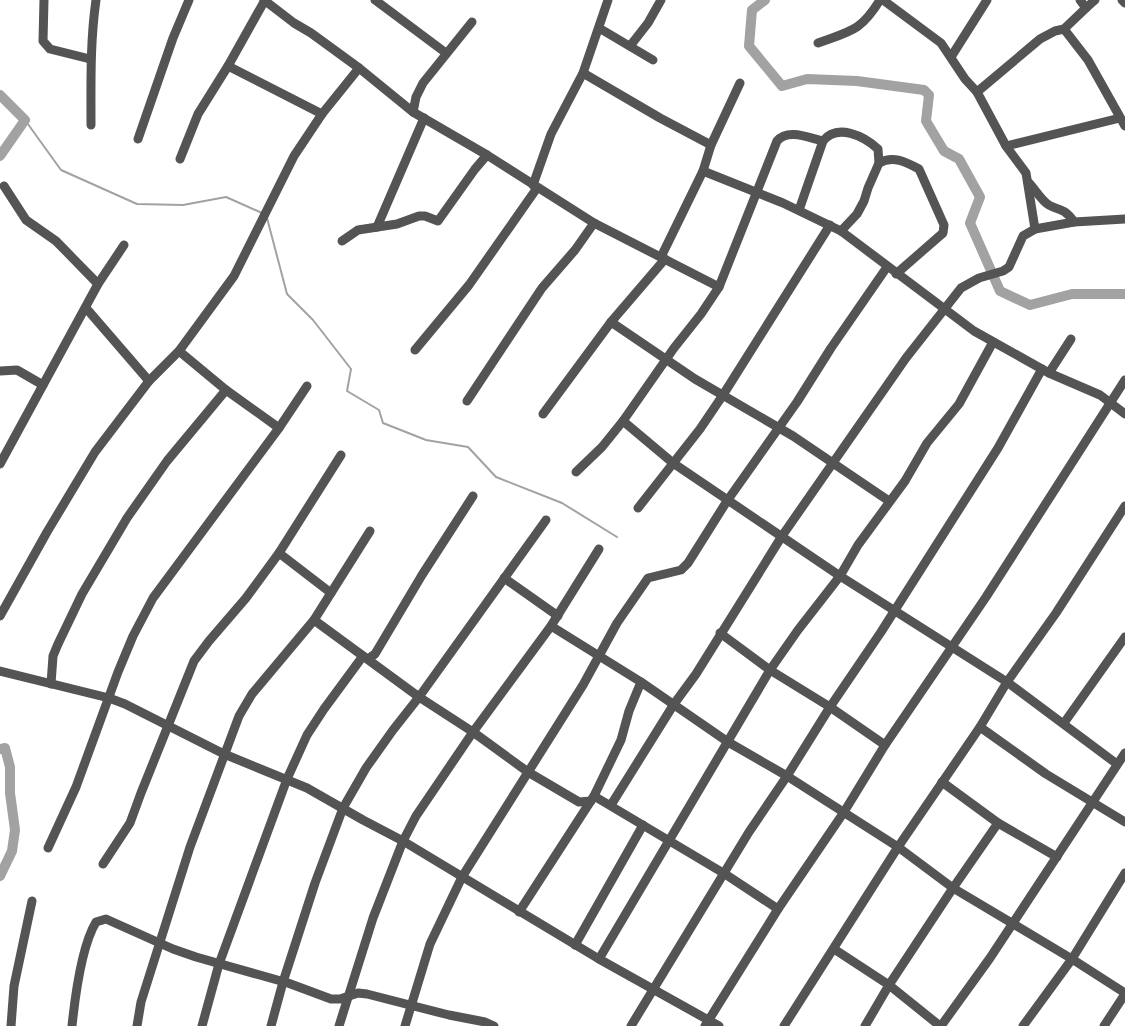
<svg xmlns="http://www.w3.org/2000/svg" width="1125" height="1026" font-family="'IBM Plex Sans',sans-serif">
  <style>
    .lines { fill: none; stroke-linecap: round; stroke-linejoin: round }
    .stream { stroke: #a2a2a2; stroke-width: 2 }
    .river { stroke: #a2a2a2; stroke-width: 10 }
    .minor { stroke: #545454; stroke-width: 9 }
  </style>
  <rect width="100%" height="100%" fill="#fff"/>
  <g class="lines">
    <g class="stream">
      <path d="M25 120 61 170 137 204 183 205 226 197 262 213"/>
      <path d="M267 218 287 294 313 320 351 369 347 391 379 410 383 423 426 440 468 447 496 477 562 503 617 537"/>
    </g>
    <g class="river">
      <path d="M765 0 752 10 749 46 782 86 807 79 857 81 924 90 929 95 926 121 944 151 959 159 980 197 970 223 1000 291 1030 305 1072 294H1125"/>
      <path d="M0 95 25 120 0 156"/>
      <path d="M0 749 5 748 10 767V793L15 830 12 851 0 876"/>
    </g>
    <g class="minor">
      <path d="M44 0 43 41 50 49 90 59"/>
      <path d="M264 0 294 23 311 33 359 68 413 112 487 155 594 223 719 287 701 314 674 348 623 421 602 447 576 472"/>
      <path d="M375 0 446 53"/>
      <path d="M883 0 941 43 965 79 977 92 1006 146 1026 173 1035 229"/>
      <path d="M1080 0 1086 8 1095 0"/>
      <path d="M1122 0 1125 3"/>
      <path d="M599 28 653 60"/>
      <path d="M1064 29 1088 60 1125 126"/>
      <path d="M818 43C851 31 861 31 880 0"/>
      <path d="M630 46 648 23 661 0"/>
      <path d="M951 57 987 0"/>
      <path d="M228 66 322 114"/>
      <path d="M583 73 660 118 711 145"/>
      <path d="M977 92 1040 39 1055 31 1064 29 1086 8"/>
      <path d="M413 112 416 97 423 83 472 22"/>
      <path d="M91 125C91 83 90 42 96 0"/>
      <path d="M138 139 173 38 189 0"/>
      <path d="M1006 146 1120 118"/>
      <path d="M180 159 198 114 228 66 265 0"/>
      <path d="M879 163C893 155 906 162 919 169L944 225 943 233 896 274"/>
      <path d="M703 171 783 203 841 231 974 331 1049 373 1100 395 1125 414"/>
      <path d="M1028 182C1034 188 1038 195 1044 201 1054 212 1062 204 1074 222"/>
      <path d="M533 185 551 134 583 73 608 0"/>
      <path d="M4 186 26 220 56 241 98 284"/>
      <path d="M799 210 823 141C837 123 864 136 878 149L879 163 868 188 864 201 857 214 841 231"/>
      <path d="M377 227 424 118"/>
      <path d="M342 241 358 230 397 224 419 216H425L438 221 475 169 487 155"/>
      <path d="M661 257 703 171 711 145 740 83"/>
      <path d="M665 259 611 322 695 379 793 436 889 501"/>
      <path d="M719 287 777 141C788 128 809 138 823 141"/>
      <path d="M86 308 149 381"/>
      <path d="M415 350 469 285 537 188"/>
      <path d="M179 351 226 390 279 428"/>
      <path d="M0 371 17 370 43 385"/>
      <path d="M1049 373 1071 339"/>
      <path d="M467 401 542 288 575 250 594 223"/>
      <path d="M543 414 611 322"/>
      <path d="M623 421 673 463 840 576 1007 682 1117 764"/>
      <path d="M0 464 98 284 124 245"/>
      <path d="M638 508 700 429 723 395 830 225"/>
      <path d="M279 553 331 593"/>
      <path d="M504 578 558 616"/>
      <path d="M0 616 47 532 95 452 149 381 179 351 234 276 294 156 322 114 359 68"/>
      <path d="M314 620 419 697 473 732 528 772 579 802 591 801"/>
      <path d="M368 659 375 654 422 575 473 496"/>
      <path d="M0 671 109 698 125 704 224 754 307 788 363 820 403 841 599 959 719 1026"/>
      <path d="M641 682 728 742 787 776 898 847 953 888 1072 959 1125 993"/>
      <path d="M51 684 53 656 58 644 82 594 127 518 167 461 226 390"/>
      <path d="M1064 723 1125 637"/>
      <path d="M980 727 1046 774 1125 822"/>
      <path d="M885 745 830 707 881 632 998 448 1042 369"/>
      <path d="M594 796 725 874 778 909"/>
      <path d="M611 805 674 704 696 674 782 536 906 358 961 288 979 278 1003 271 1009 267 1023 236 1035 229 1074 222 1125 219"/>
      <path d="M998 823 1057 857"/>
      <path d="M48 848 76 787 118 672 133 636 153 598 279 428 307 386"/>
      <path d="M103 864 130 823 141 793 194 661 209 641 246 598 279 553 341 455"/>
      <path d="M519 912 594 796 621 740 629 711 641 682 551 626"/>
      <path d="M575 945 643 825"/>
      <path d="M834 949 889 985 940 1026"/>
      <path d="M599 959 770 670 798 630 840 576 858 545 905 481 927 443 959 404 993 342"/>
      <path d="M11 1026 14 986 32 901"/>
      <path d="M72 1026C75 997 81 947 96 922L106 919 173 949 196 957 288 983 331 999H340L358 993 367 994 449 1015 485 1022 494 1026"/>
      <path d="M137 1026 141 1002 190 847 239 716 252 694 314 620 370 531"/>
      <path d="M202 1026 219 964 287 779 307 735 324 709 363 656"/>
      <path d="M271 1026 283 982 315 883 343 808 366 768 393 730 419 697 546 520"/>
      <path d="M339 1026 373 918 403 841 416 816 473 732 551 626 599 549"/>
      <path d="M405 1026 430 944 462 877 583 685 617 623 648 578 681 570 688 563 727 501 797 402 831 348 887 267"/>
      <path d="M631 1026 749 832 787 776 830 707 770 670 720 633"/>
      <path d="M705 1026 778 909 844 812 885 745 986 597 1125 380"/>
      <path d="M784 1026 898 847 980 727 1007 682 1056 613 1125 506"/>
      <path d="M865 1026 889 985 953 888 998 823 942 782"/>
      <path d="M941 1026 990 958 1125 753"/>
      <path d="M1023 1026 1072 959 1125 873"/>
      <path d="M1104 1026 1125 994"/>
    </g>
  </g>
</svg>
